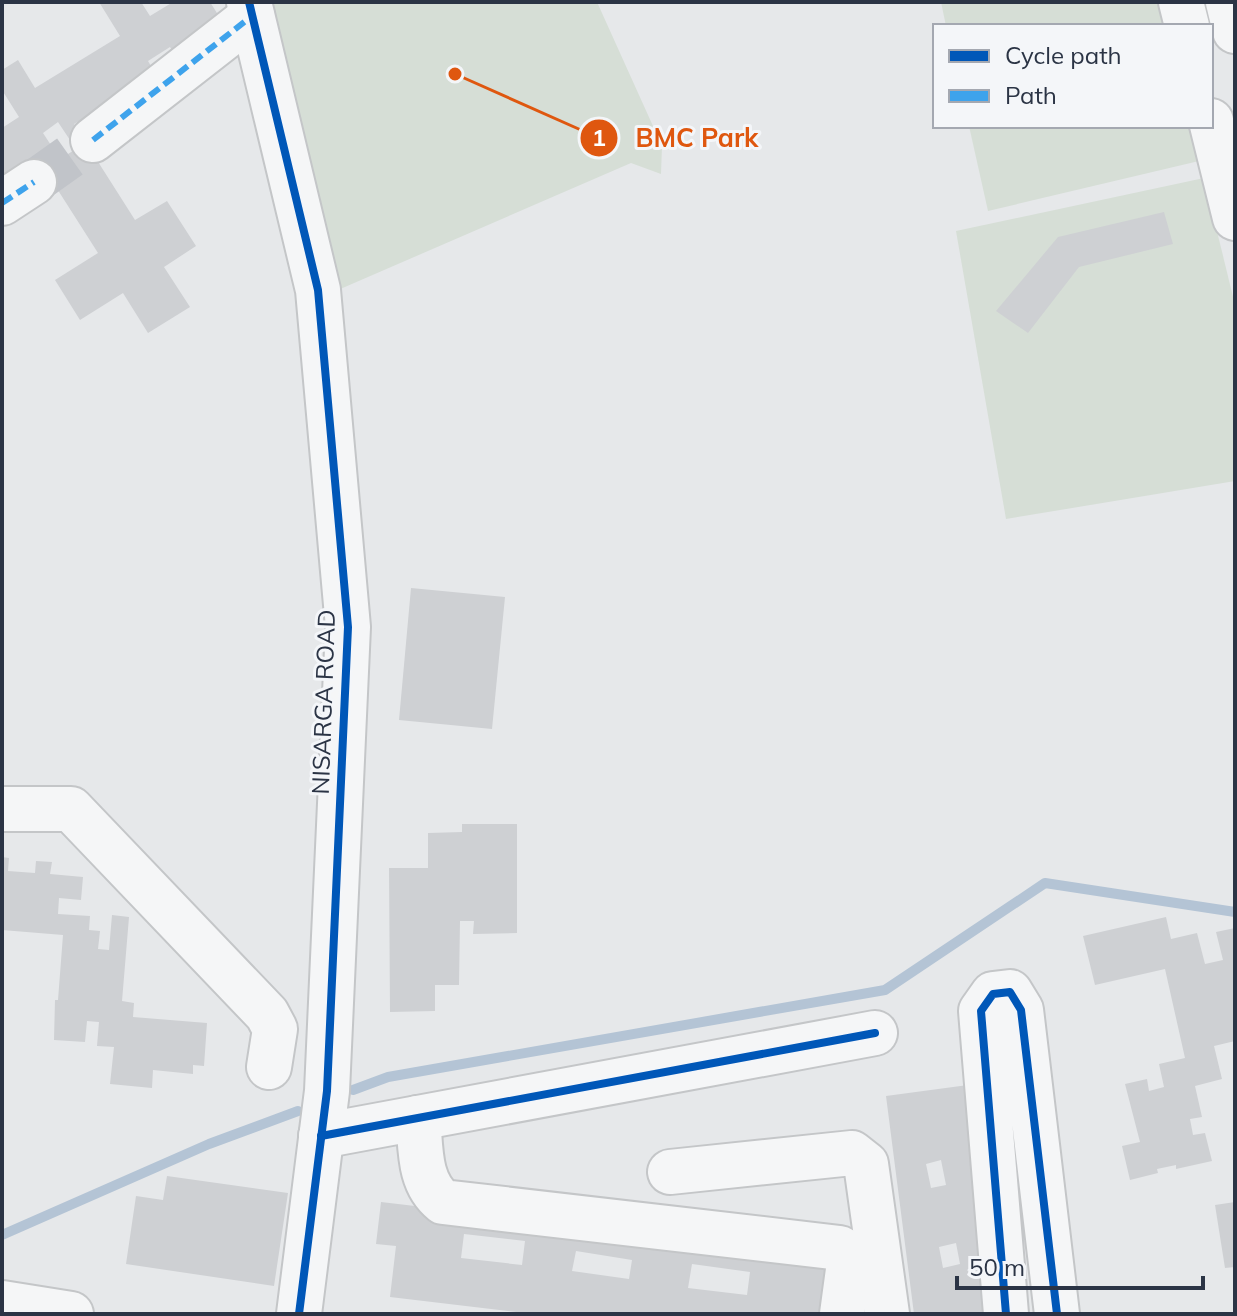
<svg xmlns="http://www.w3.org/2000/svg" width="1237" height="1316" font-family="Mulish,sans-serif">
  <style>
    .green { fill: #d6ded6 }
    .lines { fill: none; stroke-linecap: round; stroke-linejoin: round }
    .stream { stroke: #b4c4d5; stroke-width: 10 }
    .building { fill: #ced0d3; fill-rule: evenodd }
    .minor-tunnel { stroke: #c1c4c9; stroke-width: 44; stroke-dasharray: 44 22; stroke-linecap: butt }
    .minor-casing { stroke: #c4c6c8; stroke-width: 48 }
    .minor { stroke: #f5f6f7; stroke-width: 44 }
    .quiet { stroke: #3ea3ec; stroke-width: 6; stroke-dasharray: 12 6; stroke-linecap: butt }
    .cycleway-casing { stroke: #f4f6f9; stroke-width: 13 }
    .cycleway { stroke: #0057b8; stroke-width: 8 }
    .labels { text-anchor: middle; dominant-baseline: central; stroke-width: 6; stroke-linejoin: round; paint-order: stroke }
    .street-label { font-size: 24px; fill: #2b3445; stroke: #f4f6f9 }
    .leader { fill: none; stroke: #df570f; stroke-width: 3 }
    .callout-dot { fill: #df570f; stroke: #f4f6f9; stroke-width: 3 }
    .mark-label { font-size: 24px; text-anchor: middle; font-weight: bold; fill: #fff }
    .callout-label { font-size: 26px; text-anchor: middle; font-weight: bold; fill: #df570f; stroke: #f4f6f9; stroke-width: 6; stroke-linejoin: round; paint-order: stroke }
  </style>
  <rect width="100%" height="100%" fill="#e6e8ea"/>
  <g class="green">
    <path d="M262 2H597L662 146 661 174 631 163 338 290Z"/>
    <path d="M941 2H1161L1167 26H946Z"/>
    <path d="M969 126H1190L1199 161 988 211Z"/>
    <path d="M1204 178 1235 305V481L1006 519 956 231Z"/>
  </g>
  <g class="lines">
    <g class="stream">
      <path d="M353 1090 388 1077 885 990 1045 883 1235 912"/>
      <path d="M2 1235 209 1144 298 1111"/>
    </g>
  </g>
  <g class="building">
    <path d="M99 2H141L150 16 173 2H210L227 29 178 59 170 47 148 61 155 73 74 124 135 220 167 201 196 246 164 267 190 307 148 333 123 293 80 320 55 280 98 253 40 162 2 186V128L19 117 2 90V70L18 60 35 88 120 36ZM58 122 76 149 60 159 43 133Z"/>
    <path d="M1164 212 1173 244 1079 267 1028 333 996 311 1058 237Z"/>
    <path d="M411 588 505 597 492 729 399 720Z"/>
    <path d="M462 824H517V933L473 934 474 921H460L459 985H435V1011L390 1012 389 868H428V833L462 832Z"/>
    <path d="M2 857 9 858 8 871 35 873 36 861 52 862 50 874 83 877 81 900 59 898 58 914 90 916 89 930 100 931 98 949 109 950 112 915 129 917 122 1001 134 1003 133 1017 207 1023 204 1066 193 1065V1074L153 1070 152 1088 110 1084 114 1047 97 1046 99 1022 87 1021 85 1042 54 1040 55 1000H58L63 935 2 930Z"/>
    <path d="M1166 917 1171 939 1197 933 1205 964 1223 960 1216 932 1235 928V1041L1214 1046 1222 1079 1195 1086 1202 1117 1190 1119 1193 1135 1205 1133 1212 1161 1176 1169V1165L1157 1169 1158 1173 1130 1180 1122 1146 1140 1142 1125 1084 1147 1079 1149 1091 1164 1087 1159 1064 1185 1058 1165 969 1095 985 1083 936Z"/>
    <path d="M968 1085 997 1314H914L886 1096ZM941 1160 946 1185 931 1188 926 1164ZM956 1243 960 1264 943 1268 939 1247Z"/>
    <path d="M167 1176 288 1193 274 1286 126 1264 136 1196 163 1200Z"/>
    <path d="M381 1202 838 1256 831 1314H533L390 1297 396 1246 376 1244ZM464 1234 525 1241 522 1265 461 1258ZM576 1251 632 1260 629 1279 572 1271ZM692 1264 750 1272 747 1295 688 1288Z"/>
    <path d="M1235 1202V1267L1225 1268 1215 1205Z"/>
  </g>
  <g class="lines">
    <path class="minor-tunnel" d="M34 182 93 140"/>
    <g class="minor-casing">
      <g id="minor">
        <path d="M249 2 318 290 348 627 327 1091 299 1314"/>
        <path d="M1181 2 1187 26"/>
        <path d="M1228 2 1235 31"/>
        <path d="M1211 121 1235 218"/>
        <path d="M93 140 252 16"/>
        <path d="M2 203 34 182"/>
        <path d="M2 809H71L267 1014 275 1029 269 1067"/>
        <path d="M418 1118C421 1148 418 1182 443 1202L840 1248 850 1255 842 1314"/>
        <path d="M321 1136 875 1033"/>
        <path d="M670 1172 852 1153 866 1164 887 1314"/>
        <path d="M2 1303 71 1314"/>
        <path d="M1006 1314 981 1011 993 994 1010 992 1021 1010 1057 1314"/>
      </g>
    </g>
    <use href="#minor" class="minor"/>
    <g class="quiet">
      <path d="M93 140 252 16"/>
      <path d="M2 203 34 182"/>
    </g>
    <g class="cycleway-casing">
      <g id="cycleway">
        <path d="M249 2 318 290 348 627 327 1091 299 1314"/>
        <path d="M321 1136 875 1033"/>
        <path d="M1006 1314 981 1011 993 994 1010 992 1021 1010 1057 1314"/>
      </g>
    </g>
    <use href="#cycleway" class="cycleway"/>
  </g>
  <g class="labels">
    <g class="street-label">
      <text transform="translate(323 702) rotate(-88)">NISARGA ROAD</text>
    </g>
  </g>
  <path class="leader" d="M455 74L599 138"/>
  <g class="callout-dot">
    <circle cx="455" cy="74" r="8"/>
    <circle cx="599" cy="138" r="20"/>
  </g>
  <g class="mark-label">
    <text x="599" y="146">1</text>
  </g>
  <g class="callout-label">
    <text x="697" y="147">BMC Park</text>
  </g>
  <rect width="1237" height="1316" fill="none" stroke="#2b3445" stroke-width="8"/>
  <rect x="933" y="24" width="280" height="104" fill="#f4f6f9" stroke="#a4a8b1" stroke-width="2"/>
  <rect x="949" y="50" width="40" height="12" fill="#0057b8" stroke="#a4a8b1" stroke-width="2"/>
  <text x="1005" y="64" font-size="24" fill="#2b3445">Cycle path</text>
  <rect x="949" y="90" width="40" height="12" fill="#3ea3ec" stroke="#a4a8b1" stroke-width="2"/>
  <text x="1005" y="104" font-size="24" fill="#2b3445">Path</text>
  <path d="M957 1276v12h246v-12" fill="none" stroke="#2b3445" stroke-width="4"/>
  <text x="969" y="1276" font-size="24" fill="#2b3445" stroke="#f4f6f9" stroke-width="6" paint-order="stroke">50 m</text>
</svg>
